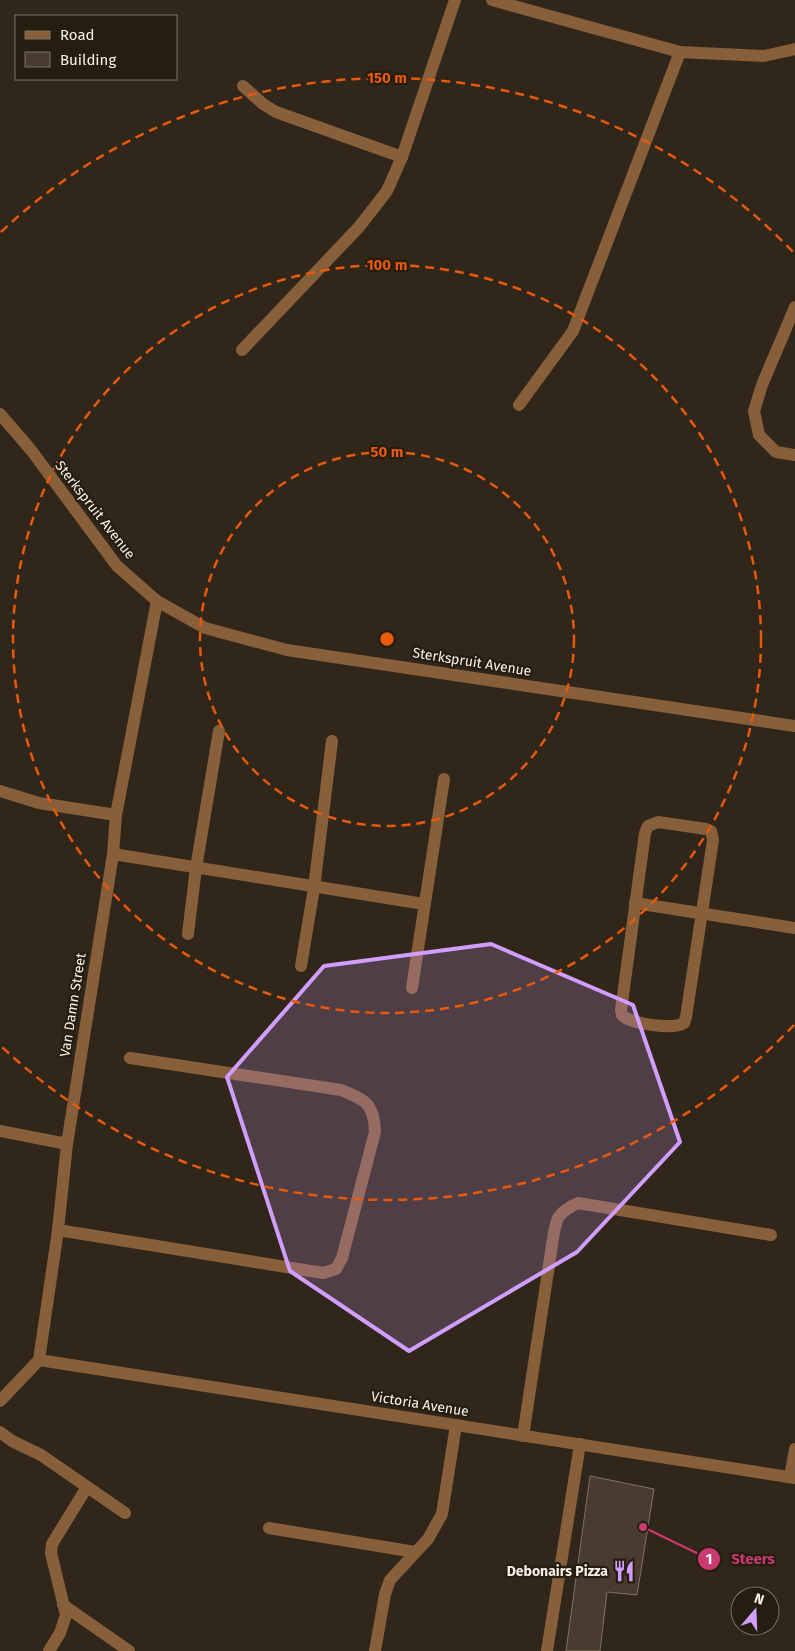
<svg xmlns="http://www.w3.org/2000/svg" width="795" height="1651" font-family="'Fira Sans',sans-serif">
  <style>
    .building { fill: #483c30; stroke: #7e7264 }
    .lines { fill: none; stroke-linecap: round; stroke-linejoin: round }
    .lane { stroke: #885f3b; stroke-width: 12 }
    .street { stroke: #885f3b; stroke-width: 12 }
    .marked { fill: #d19dfe; fill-opacity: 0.2; stroke: #d19dfe; stroke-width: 4; stroke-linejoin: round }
    .ring { fill: none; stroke: #e8590c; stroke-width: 2.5; stroke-dasharray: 9 6 }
    .labels { text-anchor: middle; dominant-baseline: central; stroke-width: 4.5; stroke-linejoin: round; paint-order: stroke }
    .street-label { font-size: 14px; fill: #f7f1e9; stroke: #261d11 }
    .poi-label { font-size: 14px; font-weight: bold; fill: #f7f1e9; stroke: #261d11; text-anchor: end }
    .centre { fill: #e8590c; stroke: #261d11; stroke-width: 2.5 }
    .ring-label { font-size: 15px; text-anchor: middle; font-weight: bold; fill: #e8590c; stroke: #261d11; stroke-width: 4.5; stroke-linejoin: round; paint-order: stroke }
    .leader { fill: none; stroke: #ca3970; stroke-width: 2 }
    .callout-dot { fill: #ca3970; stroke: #261d11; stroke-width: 2 }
    .mark-label { font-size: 15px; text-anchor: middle; font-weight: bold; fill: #fff }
    .callout-label { font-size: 15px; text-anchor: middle; font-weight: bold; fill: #ca3970; stroke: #261d11; stroke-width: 4.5; stroke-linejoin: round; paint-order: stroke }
  </style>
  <rect width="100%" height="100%" fill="#30271a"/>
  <path class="building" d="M590 1476 654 1489 637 1595 607 1592 600 1651H566Z"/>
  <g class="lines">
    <path class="lane" d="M547 1651 580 1444"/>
    <g class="street">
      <path d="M492 0 680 52 764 56 795 49"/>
      <path d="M243 86 263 104 276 112 402 157"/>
      <path d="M795 307 762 385 754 411 759 435 776 452 795 455"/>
      <path d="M242 350 359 227 387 191 402 157 455 0"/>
      <path d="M519 405 573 331 680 52"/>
      <path d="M0 414 31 450 117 566 157 601 205 628 287 650 795 726"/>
      <path d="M0 791 39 803 116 815"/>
      <path d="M658 822 706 829 711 831 713 840 686 1017 684 1023C674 1030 630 1024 622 1015L621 1010 645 833 648 826Z"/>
      <path d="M113 854 424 904"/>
      <path d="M635 903 795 928"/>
      <path d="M188 934 196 868 219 731"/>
      <path d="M301 966 314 888 332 741"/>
      <path d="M412 988 444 779"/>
      <path d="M0 1131 67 1144"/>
      <path d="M58 1230 323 1273 336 1269 342 1258 375 1132C374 1104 366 1100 341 1090L130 1058"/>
      <path d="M39 1360 795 1478"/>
      <path d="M0 1401 39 1360 58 1230 67 1144 113 854 116 815 157 601"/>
      <path d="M0 1432 12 1441 41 1455 125 1513"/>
      <path d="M523 1436 552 1245C556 1221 554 1214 578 1203L771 1235"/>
      <path d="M790 1477 795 1449"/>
      <path d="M269 1528 415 1552"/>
      <path d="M63 1605 129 1651"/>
      <path d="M49 1651 60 1633 66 1615 51 1553 52 1544 87 1487"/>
      <path d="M375 1651 385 1594 390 1580 428 1539 442 1514 456 1425"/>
    </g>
  </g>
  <path class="marked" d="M491 944 633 1005 680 1142 577 1252 409 1351 290 1271 227 1077 324 966Z"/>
  <g class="ring">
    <circle cx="387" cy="639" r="187"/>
    <circle cx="387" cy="639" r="374"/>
    <path d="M794 1025A561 561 0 0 1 1 1046M1 232A561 561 0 0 1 794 253"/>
  </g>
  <defs>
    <g id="restaurant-bare" transform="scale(1.725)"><path d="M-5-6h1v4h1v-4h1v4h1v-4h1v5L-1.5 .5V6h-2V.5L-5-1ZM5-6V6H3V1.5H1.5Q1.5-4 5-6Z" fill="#d19dfe" stroke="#261d11" stroke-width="2.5" paint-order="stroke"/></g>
  </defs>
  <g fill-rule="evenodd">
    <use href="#restaurant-bare" x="624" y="1571"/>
  </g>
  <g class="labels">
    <g class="street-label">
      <text transform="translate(95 510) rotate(52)">Sterkspruit Avenue</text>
      <text transform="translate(472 662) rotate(9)">Sterkspruit Avenue</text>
      <text transform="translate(73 1005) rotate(-81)">Van Damn Street</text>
      <text transform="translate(420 1404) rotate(9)">Victoria Avenue</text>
    </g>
    <g class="poi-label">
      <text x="608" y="1571">Debonairs Pizza</text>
    </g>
  </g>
  <circle cx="387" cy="639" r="8" class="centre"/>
  <g class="ring-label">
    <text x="387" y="83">150 m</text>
    <text x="387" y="270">100 m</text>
    <text x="387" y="457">50 m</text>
  </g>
  <path class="leader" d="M643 1527L709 1559"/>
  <g class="callout-dot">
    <circle cx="643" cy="1527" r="5"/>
    <circle cx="709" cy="1559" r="12"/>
  </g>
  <g class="mark-label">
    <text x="709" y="1564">1</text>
  </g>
  <g class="callout-label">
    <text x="753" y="1564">Steers</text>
  </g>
  <rect x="15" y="15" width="162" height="65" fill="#261d11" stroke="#7a7267"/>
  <rect x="25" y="31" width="25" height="8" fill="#885f3b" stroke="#7a7267"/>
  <text x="60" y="40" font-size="15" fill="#f7f1e9">Road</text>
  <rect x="25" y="52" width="25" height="15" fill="#483c30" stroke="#7a7267"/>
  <text x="60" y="65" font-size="15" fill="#f7f1e9">Building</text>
  <g transform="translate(755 1611) rotate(19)"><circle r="24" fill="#261d11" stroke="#7a7267"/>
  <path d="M0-4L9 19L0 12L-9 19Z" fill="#d19dfe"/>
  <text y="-8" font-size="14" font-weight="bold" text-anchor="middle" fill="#f7f1e9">N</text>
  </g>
</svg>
